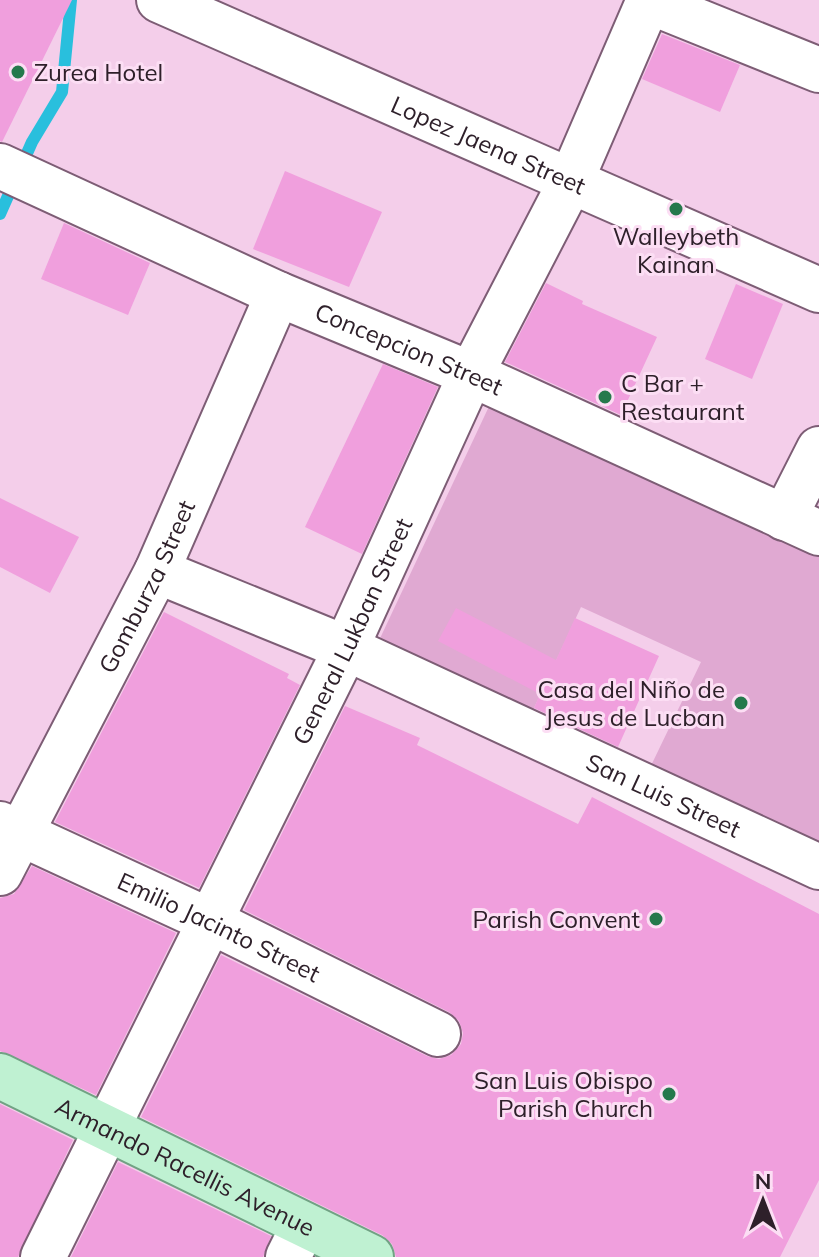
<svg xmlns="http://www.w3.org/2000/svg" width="819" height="1257" font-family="Mulish,sans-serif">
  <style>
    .green { fill: #e0a9d2 }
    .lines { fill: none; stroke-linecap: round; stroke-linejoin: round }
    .stream { stroke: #29bfdd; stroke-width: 12 }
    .building { fill: #f09fdd }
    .minor-casing { stroke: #7d5d75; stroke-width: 48 }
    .major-casing { stroke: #71a284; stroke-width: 48 }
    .minor { stroke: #fff; stroke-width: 44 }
    .major { stroke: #bff1d2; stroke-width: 44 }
    .poi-dot { fill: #25794c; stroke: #fcdef4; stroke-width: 3 }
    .labels { text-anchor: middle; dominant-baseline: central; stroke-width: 6; stroke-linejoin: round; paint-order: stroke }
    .poi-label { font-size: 24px; fill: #2e202a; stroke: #fcdef4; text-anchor: end }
    .street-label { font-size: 24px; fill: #2e202a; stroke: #fcdef4 }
  </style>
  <rect width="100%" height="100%" fill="#f4ceea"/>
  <path class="green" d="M492 400 819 546V857L646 776 701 662 581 607 528 721 375 649Z"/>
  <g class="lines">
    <path class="stream" d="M0 214 32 142 62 92 71 0"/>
  </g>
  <g class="building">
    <path d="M0 0H72L2 142 0 141Z"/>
    <path d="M662 34 740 65 720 112 642 79Z"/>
    <path d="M285 171 382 212 349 287 253 249Z"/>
    <path d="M64 223 150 263 128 315 41 279Z"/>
    <path d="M546 283 583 301 582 304 657 337 621 415 505 362Z"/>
    <path d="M736 284 783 304 752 379 705 359Z"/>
    <path d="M383 364 438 387 362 554 305 527Z"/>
    <path d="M0 498 79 537 50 593 0 567Z"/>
    <path d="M456 608 556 660 575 618 659 656 618 747 534 708 540 694 438 641Z"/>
    <path d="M164 612 289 674 287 678 300 685 199 888 55 822Z"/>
    <path d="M345 706 420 738 417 745 578 824 592 797 819 914V1180L780 1257H396L392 1244 382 1235 141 1117 221 955 427 1056 439 1059 451 1055 461 1044 463 1033 459 1021 449 1012 244 910Z"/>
    <path d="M32 866 176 933 96 1095 0 1051V898L14 894Z"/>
    <path d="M0 1104 73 1140 18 1257H0Z"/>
    <path d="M118 1162 271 1236 263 1257H71Z"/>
  </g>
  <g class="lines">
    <g class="minor-casing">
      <g id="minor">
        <path id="s1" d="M159 0 819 290"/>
        <path d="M648 1 819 70"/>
        <path id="s2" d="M0 166 278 294 471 374 819 533"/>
        <path d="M784 518 819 449"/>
        <path id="s3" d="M157 571 346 648 819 867"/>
        <path id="s4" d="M0 824 210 921 438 1034"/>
        <path id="s5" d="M0 873 157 571 278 294"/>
        <path id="s6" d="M43 1257 346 648 471 374 570 183 649 0"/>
        <path d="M288 1257 304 1225"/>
      </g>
    </g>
    <g class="major-casing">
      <g id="major">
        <path id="s7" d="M0 1076 371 1257"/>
      </g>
    </g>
    <use href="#minor" class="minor"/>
    <use href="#major" class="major"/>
  </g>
  <g class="poi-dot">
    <circle cx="18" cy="72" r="8"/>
    <circle cx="676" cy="209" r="8"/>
    <circle cx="605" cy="397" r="8"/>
    <circle cx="741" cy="703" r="8"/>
    <circle cx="656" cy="919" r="8"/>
    <circle cx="669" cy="1094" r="8"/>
  </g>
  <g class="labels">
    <g class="poi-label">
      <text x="34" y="72" text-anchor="start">Zurea Hotel</text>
      <text x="676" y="236" text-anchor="middle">Walleybeth<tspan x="676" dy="28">Kainan</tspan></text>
      <text x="621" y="383" text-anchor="start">C Bar +<tspan x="621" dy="28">Restaurant</tspan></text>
      <text x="725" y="689">Casa del Niño de<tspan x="725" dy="28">Jesus de Lucban</tspan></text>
      <text x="640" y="919">Parish Convent</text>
      <text x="653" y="1080">San Luis Obispo<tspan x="653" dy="28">Parish Church</tspan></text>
    </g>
    <g class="street-label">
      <text stroke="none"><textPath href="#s1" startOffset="360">Lopez Jaena Street</textPath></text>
      <text stroke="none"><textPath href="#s2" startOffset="448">Concepcion Street</textPath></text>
      <text stroke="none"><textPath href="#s5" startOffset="322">Gomburza Street</textPath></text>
      <text stroke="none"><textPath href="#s6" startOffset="698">General Lukban Street</textPath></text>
      <text stroke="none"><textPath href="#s3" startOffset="554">San Luis Street</textPath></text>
      <text stroke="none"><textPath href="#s4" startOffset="242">Emilio Jacinto Street</textPath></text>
      <text stroke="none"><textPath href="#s7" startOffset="206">Armando Racellis Avenue</textPath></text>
    </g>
  </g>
  <g transform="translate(763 1201)" stroke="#fcdef4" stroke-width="6" paint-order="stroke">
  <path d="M0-6L14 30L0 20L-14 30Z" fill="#2e202a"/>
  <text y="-12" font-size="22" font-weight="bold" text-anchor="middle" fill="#2e202a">N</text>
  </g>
</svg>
